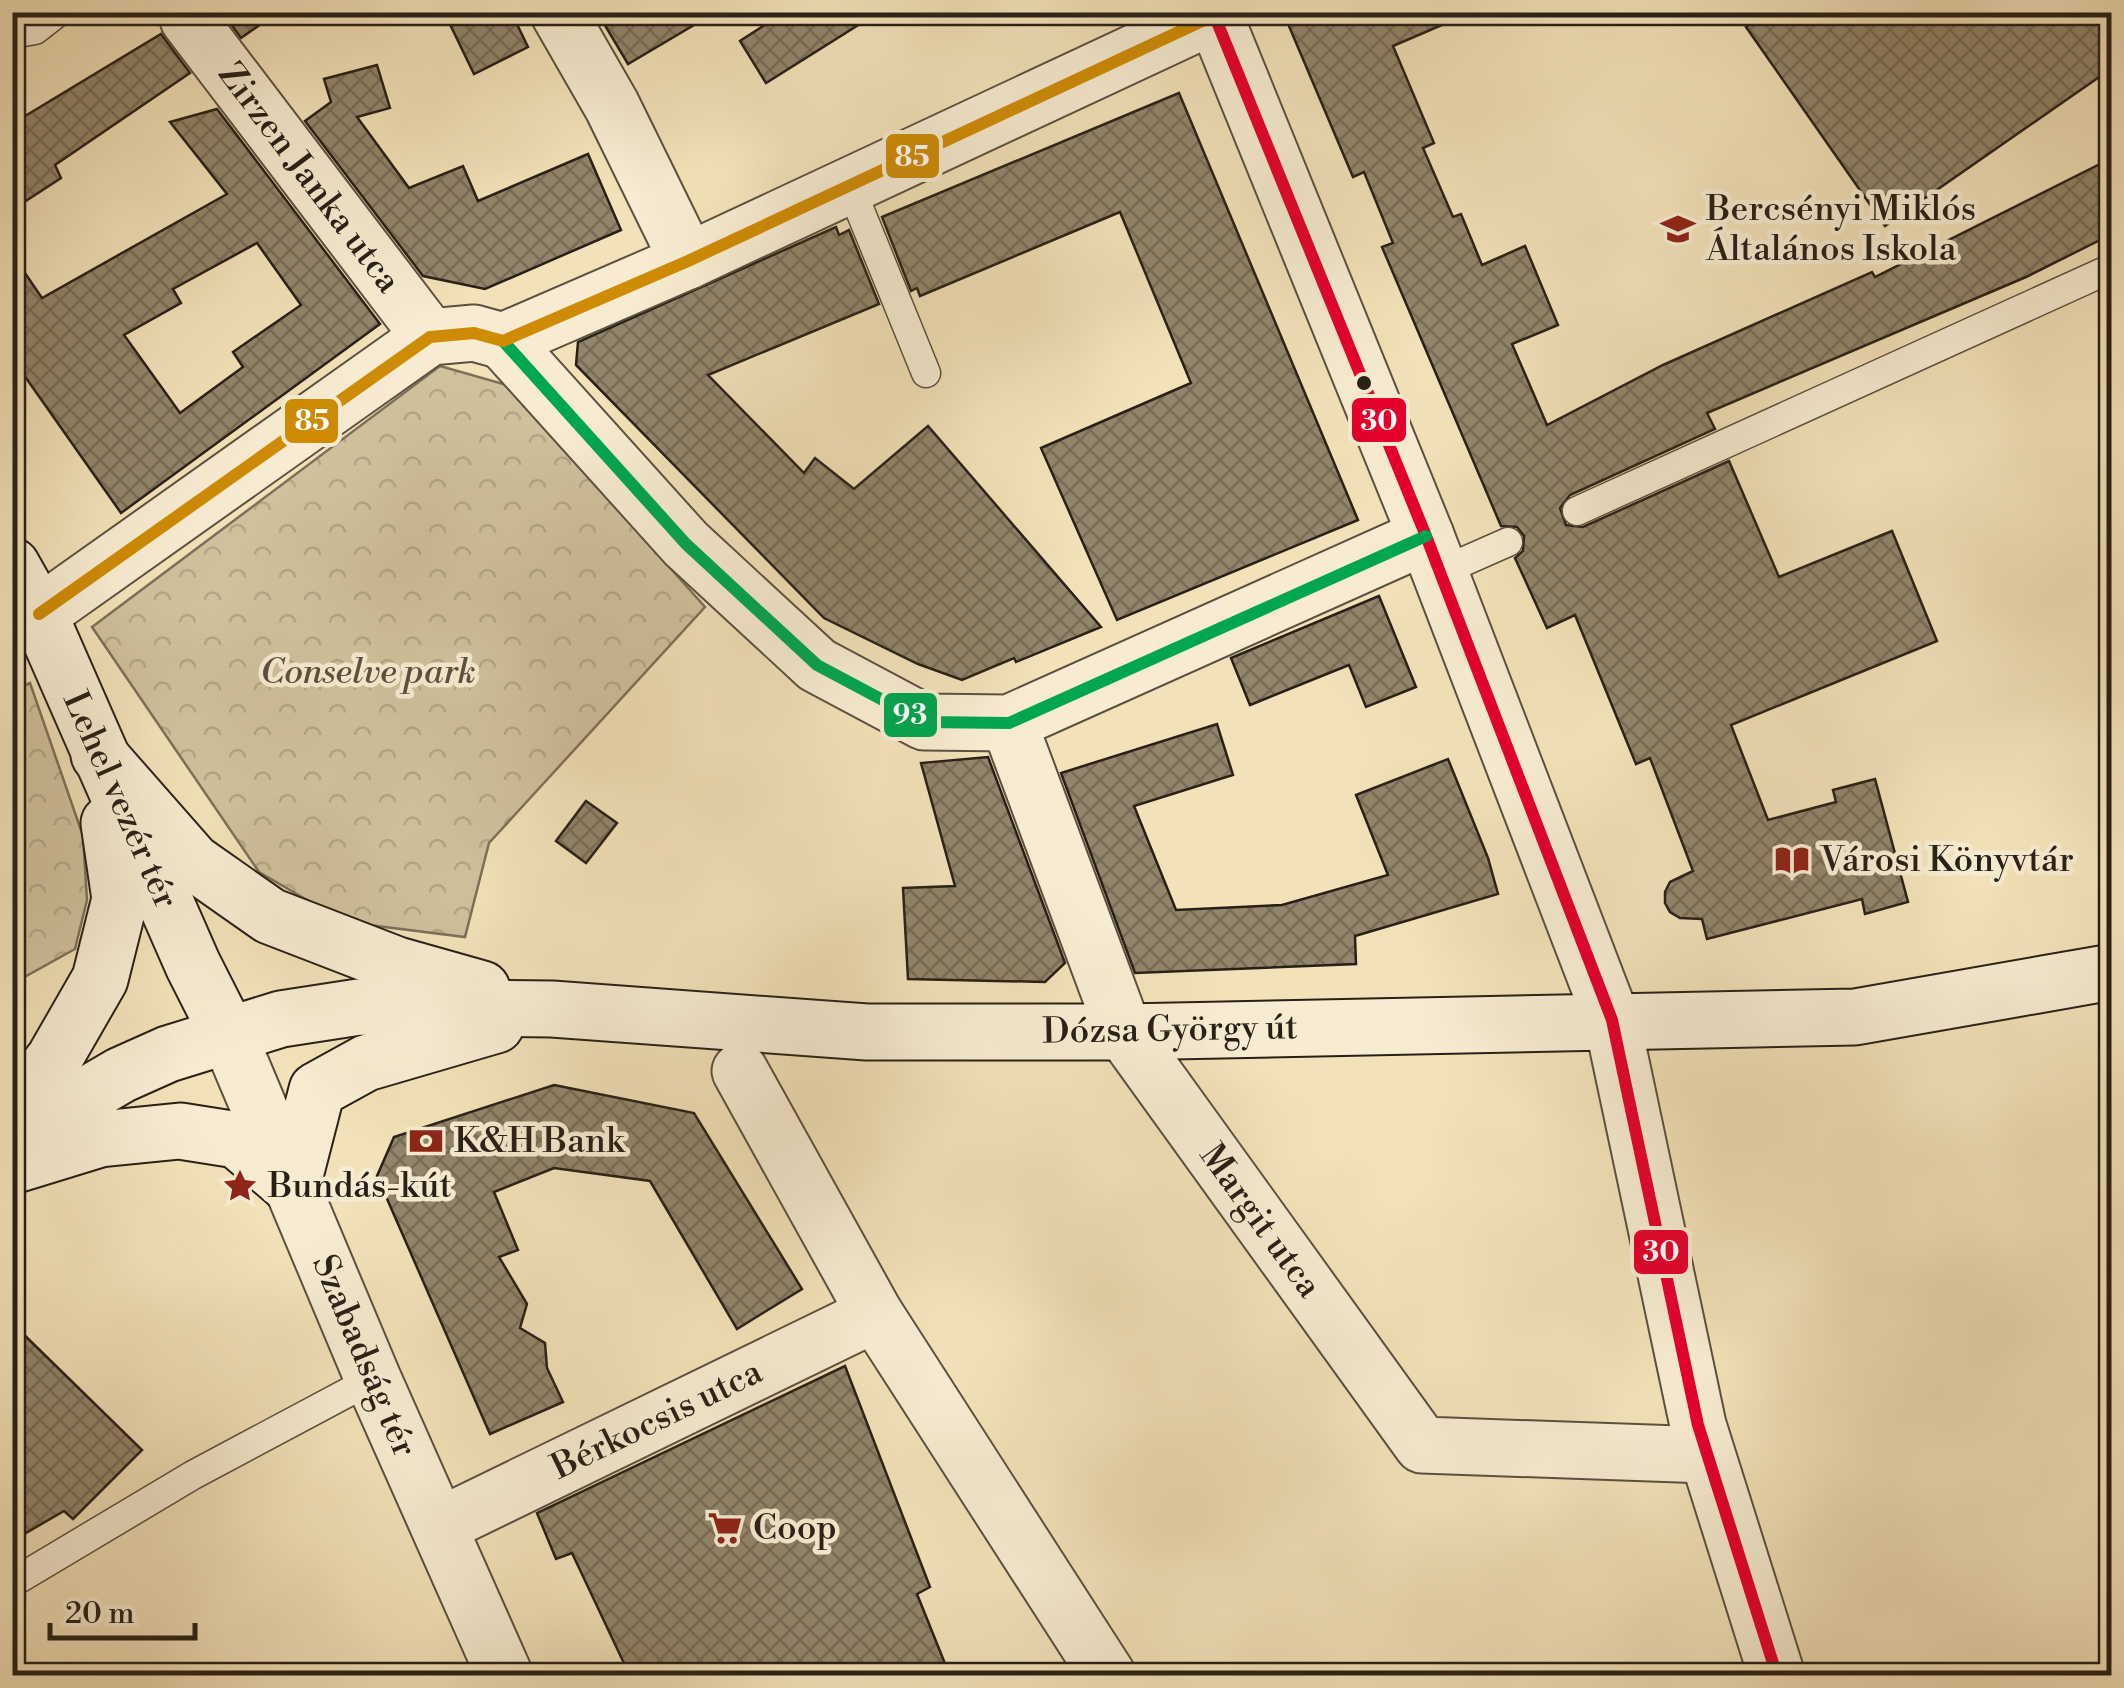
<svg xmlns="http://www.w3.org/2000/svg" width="2124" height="1688" font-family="'Libre Bodoni',serif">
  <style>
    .forest { fill: url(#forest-crowns); stroke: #7c705a; stroke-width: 2.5 }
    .building { fill: url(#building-cross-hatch); stroke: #282017; stroke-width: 2.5; fill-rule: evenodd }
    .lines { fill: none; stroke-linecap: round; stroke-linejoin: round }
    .lane-casing { stroke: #5b5040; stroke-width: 31 }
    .street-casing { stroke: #5b5040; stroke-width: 59 }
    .secondary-casing { stroke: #282017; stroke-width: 59 }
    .lane { stroke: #f7ecd2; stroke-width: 28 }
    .street { stroke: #f7ecd2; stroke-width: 55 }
    .secondary { stroke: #f7ecd2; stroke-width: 55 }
    .bus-1-casing { stroke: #f7ecd2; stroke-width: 20 }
    .bus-2-casing { stroke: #f7ecd2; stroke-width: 20 }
    .bus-3-casing { stroke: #f7ecd2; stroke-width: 20 }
    .bus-1 { stroke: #e4002b; stroke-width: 12 }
    .bus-2 { stroke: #00a651; stroke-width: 12 }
    .bus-3 { stroke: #ce8b05; stroke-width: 12 }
    .bus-dot { fill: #282017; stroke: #f7ecd2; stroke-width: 4 }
    .labels { text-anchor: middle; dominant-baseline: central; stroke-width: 9; stroke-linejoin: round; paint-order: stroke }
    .street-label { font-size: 35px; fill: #282017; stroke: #f7ecd2 }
    .poi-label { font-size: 35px; fill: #282017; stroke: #f7ecd2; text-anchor: start }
    .park-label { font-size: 35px; font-style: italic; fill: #5a503f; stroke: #f7ecd2 }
    .line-badge { stroke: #f7ecd2; stroke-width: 4 }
    .badge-label { font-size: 28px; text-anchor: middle; font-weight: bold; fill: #fff }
  </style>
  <defs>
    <pattern id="forest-crowns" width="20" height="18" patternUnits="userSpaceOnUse" patternTransform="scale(2.5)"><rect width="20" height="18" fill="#d0c19d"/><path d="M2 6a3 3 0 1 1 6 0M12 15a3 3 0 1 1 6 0" fill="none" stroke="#b3a686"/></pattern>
    <pattern id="building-cross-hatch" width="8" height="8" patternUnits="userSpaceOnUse" patternTransform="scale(2.5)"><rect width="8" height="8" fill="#92856b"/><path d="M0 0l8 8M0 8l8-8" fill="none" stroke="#776c57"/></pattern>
  </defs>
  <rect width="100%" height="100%" fill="#f3e2b9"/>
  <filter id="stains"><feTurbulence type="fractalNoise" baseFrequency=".002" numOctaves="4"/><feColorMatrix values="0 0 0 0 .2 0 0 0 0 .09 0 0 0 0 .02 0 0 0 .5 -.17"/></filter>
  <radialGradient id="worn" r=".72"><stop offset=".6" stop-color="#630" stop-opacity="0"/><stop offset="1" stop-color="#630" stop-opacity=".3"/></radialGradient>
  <g class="forest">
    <path d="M440 366 507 385 705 607 489 843 465 937 345 922 259 872 92 627Z"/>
    <path d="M30 683 83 836 87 900 75 949 19 980 12 965V691Z"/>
  </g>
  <g class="building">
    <path d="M222 12H278L241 38Z"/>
    <path d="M444 12H511L528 47 474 74Z"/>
    <path d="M597 12H716L628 64Z"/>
    <path d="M785 12H879L766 83 740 41Z"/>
    <path d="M1283 12H1472L1393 46 1434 143 1423 148 1453 217 1461 214 1482 265 1525 246 1558 325 1512 344 1547 425 1663 365 1872 272 1875 277 2112 158V234L2026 277 1707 413 1715 429 1570 495 1560 508 1566 525 1583 527 1729 461 1779 577 1892 531 1937 641 1731 725 1768 820 1836 802 1833 790 1875 779 1908 902 1865 914 1862 899 1707 939 1702 919 1680 918 1670 912 1665 903V892L1670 882 1693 871 1650 758 1636 764 1575 615 1547 628 1515 558 1523 551 1524 536 1517 527 1501 526 1382 247 1393 243 1364 172 1353 177Z"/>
    <path d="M1767 12H2112V68L1885 226 1746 27Z"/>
    <path d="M161 34 190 73 55 165 61 178 12 210V124Z"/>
    <path d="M377 65 390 108 357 117 409 188 463 166 478 201 588 154 621 230 485 289 423 276 305 121 331 102 324 79Z"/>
    <path d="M1179 93 1358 520 1117 620 1041 448 1191 383 1120 212 920 296 917 288 911 291 882 217Z"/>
    <path d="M217 109 380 324 121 513 12 358V254L42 298 227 194 170 122ZM257 243 301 305 233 352 243 367 180 413 124 335 181 303 173 289Z"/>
    <path d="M836 227 839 235 849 230 879 304 708 375 804 473 815 458 854 489 928 426 1101 627 1016 662 1014 658 962 680 918 664 824 618 576 365 578 342Z"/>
    <path d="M1379 596 1416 687 1366 707 1349 665 1250 705 1231 658Z"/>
    <path d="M1217 724 1233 775 1134 806 1176 910 1282 905 1388 875 1356 795 1448 759 1488 858 1498 894 1355 936 1356 964 1135 973 1061 773Z"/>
    <path d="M988 757 1065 963 1045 982 908 979 903 888 955 886 921 763Z"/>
    <path d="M586 801 617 823 586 863 556 841Z"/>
    <path d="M554 1085 694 1113 802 1289 737 1329 650 1181 554 1168 494 1192 518 1250 499 1257 527 1304 520 1328 545 1343 547 1368 563 1402 490 1434 377 1176 394 1137Z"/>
    <path d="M12 1323 142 1450 73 1519 64 1511 12 1541Z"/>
    <path d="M845 1366 930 1587 917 1594 950 1676H630L572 1553 556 1559 537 1513Z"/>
  </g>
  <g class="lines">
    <g class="lane-casing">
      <g id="lane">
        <path d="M12 34 35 30 58 12"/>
        <path d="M850 186 926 373"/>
        <path d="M1577 511 2112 268"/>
        <path d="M1440 572 1508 542"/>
        <path d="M12 1583 193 1475 373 1379"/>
      </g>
    </g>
    <g class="street-casing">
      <g id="street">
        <path d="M558 12 612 106 688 261"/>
        <path d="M1213 12 1426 536 1612 1020 1698 1425 1777 1676"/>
        <path d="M188 19 430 337"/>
        <path d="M503 341 686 544 817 665 924 722 1009 723 1426 536"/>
        <path d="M39 614 430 337 474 333 503 341 688 261 1215 15"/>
        <path d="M1009 723 1124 1032 1422 1445 1707 1455"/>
        <path d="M228 1034 373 1379 505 1676"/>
        <path d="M740 1071 875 1314 1108 1676"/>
        <path d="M439 1526 875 1314"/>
      </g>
    </g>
    <g class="secondary-casing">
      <g id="secondary">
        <path d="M12 566 39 614 193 965 228 1034"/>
        <path d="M99 755 193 862 270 916 397 965 482 989"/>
        <path d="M12 1114 54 1059 100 979 120 899 109 823"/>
        <path d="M12 1145 68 1106 121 1075 168 1054 281 1019 359 1007 552 1009 867 1032H1124L1855 1017 2112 972"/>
        <path d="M12 1166 100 1139 180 1131 237 1140 292 1187 317 1090 366 1063 496 1025"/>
      </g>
    </g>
    <use href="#lane" class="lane"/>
    <use href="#street" class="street"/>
    <use href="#secondary" class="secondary"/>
    <g class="bus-1-casing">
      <path id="bus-1" d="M1213 12 1426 536 1612 1020 1698 1425 1777 1676"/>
    </g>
    <g class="bus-2-casing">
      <path id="bus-2" d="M503 341 686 544 817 665 924 722 1009 723 1426 536"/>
    </g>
    <g class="bus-3-casing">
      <path id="bus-3" d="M39 614 430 337 474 333 503 341 688 261 1215 15"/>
    </g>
    <use href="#bus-1" class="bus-1"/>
    <use href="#bus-2" class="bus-2"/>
    <use href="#bus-3" class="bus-3"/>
  </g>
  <defs>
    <g id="school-bare" transform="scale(2.7)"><path d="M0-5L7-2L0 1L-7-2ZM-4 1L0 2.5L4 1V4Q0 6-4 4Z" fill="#8f2418" stroke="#f7ecd2" stroke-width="2.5" paint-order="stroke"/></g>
    <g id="library-bare" transform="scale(2.7)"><path d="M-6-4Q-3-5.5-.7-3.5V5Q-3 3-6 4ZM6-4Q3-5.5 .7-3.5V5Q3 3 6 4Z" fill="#8f2418" stroke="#f7ecd2" stroke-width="2.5" paint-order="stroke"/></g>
    <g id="bank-bare" transform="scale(2.7)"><path d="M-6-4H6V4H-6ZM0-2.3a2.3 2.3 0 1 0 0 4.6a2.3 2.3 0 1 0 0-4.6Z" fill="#8f2418" stroke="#f7ecd2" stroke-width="2.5" paint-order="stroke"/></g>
    <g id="sight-bare" transform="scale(2.7)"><path d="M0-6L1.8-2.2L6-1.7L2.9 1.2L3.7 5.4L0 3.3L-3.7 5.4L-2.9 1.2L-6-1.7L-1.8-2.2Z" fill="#8f2418" stroke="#f7ecd2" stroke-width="2.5" paint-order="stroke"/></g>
    <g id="supermarket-bare" transform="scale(2.7)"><path d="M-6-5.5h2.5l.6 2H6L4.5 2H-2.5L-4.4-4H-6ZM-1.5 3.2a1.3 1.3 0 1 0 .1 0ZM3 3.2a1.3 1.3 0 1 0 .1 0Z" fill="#8f2418" stroke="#f7ecd2" stroke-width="2.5" paint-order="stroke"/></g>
  </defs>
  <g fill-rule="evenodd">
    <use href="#school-bare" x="1678" y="229"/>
    <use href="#library-bare" x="1792" y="860"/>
    <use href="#bank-bare" x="426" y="1141"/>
    <use href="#sight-bare" x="240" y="1186"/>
    <use href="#supermarket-bare" x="725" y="1528"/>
  </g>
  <circle class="bus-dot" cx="1364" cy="383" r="9"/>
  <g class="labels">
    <g class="street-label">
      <text transform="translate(309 178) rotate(53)">Zirzen Janka utca</text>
      <text transform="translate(120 800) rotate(66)">Lehel vezér tér</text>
      <text transform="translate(1170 1030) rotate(-1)">Dózsa György út</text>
      <text transform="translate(1260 1221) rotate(54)">Margit utca</text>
      <text transform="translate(364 1356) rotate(67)">Szabadság tér</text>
      <text transform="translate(657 1420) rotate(-26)">Bérkocsis utca</text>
    </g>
    <g class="poi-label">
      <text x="1706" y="209">Bercsényi Miklós<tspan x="1706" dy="40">Általános Iskola</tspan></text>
      <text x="1820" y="860">Városi Könyvtár</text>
      <text x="454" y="1141">K&amp;H Bank</text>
      <text x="268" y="1186">Bundás-kút</text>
      <text x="753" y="1528">Coop</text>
    </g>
    <g class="park-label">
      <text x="368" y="672">Conselve park</text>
    </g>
  </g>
  <g class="line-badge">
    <rect x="884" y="132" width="57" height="48" rx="10" fill="#ce8b05"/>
    <rect x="1350" y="396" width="58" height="48" rx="10" fill="#e4002b"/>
    <rect x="283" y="397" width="57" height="48" rx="10" fill="#ce8b05"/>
    <rect x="882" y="691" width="57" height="48" rx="10" fill="#00a651"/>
    <rect x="1632" y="1228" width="58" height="48" rx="10" fill="#e4002b"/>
  </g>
  <g class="badge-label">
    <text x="912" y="166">85</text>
    <text x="1379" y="430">30</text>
    <text x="312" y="430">85</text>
    <text x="910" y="724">93</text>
    <text x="1661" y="1261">30</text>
  </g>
  <rect width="2124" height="1688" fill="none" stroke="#f3e2b9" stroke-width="50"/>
  <rect x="15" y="15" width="2094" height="1658" fill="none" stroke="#282017" stroke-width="5"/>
  <rect x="25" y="25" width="2074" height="1638" fill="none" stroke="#282017" stroke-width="2.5"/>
  <path d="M50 1623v15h145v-15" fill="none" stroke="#282017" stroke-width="5"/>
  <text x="65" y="1623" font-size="30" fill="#282017" stroke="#f7ecd2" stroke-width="8" paint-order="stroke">20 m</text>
  <rect width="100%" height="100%" filter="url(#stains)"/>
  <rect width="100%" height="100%" fill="url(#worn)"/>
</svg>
